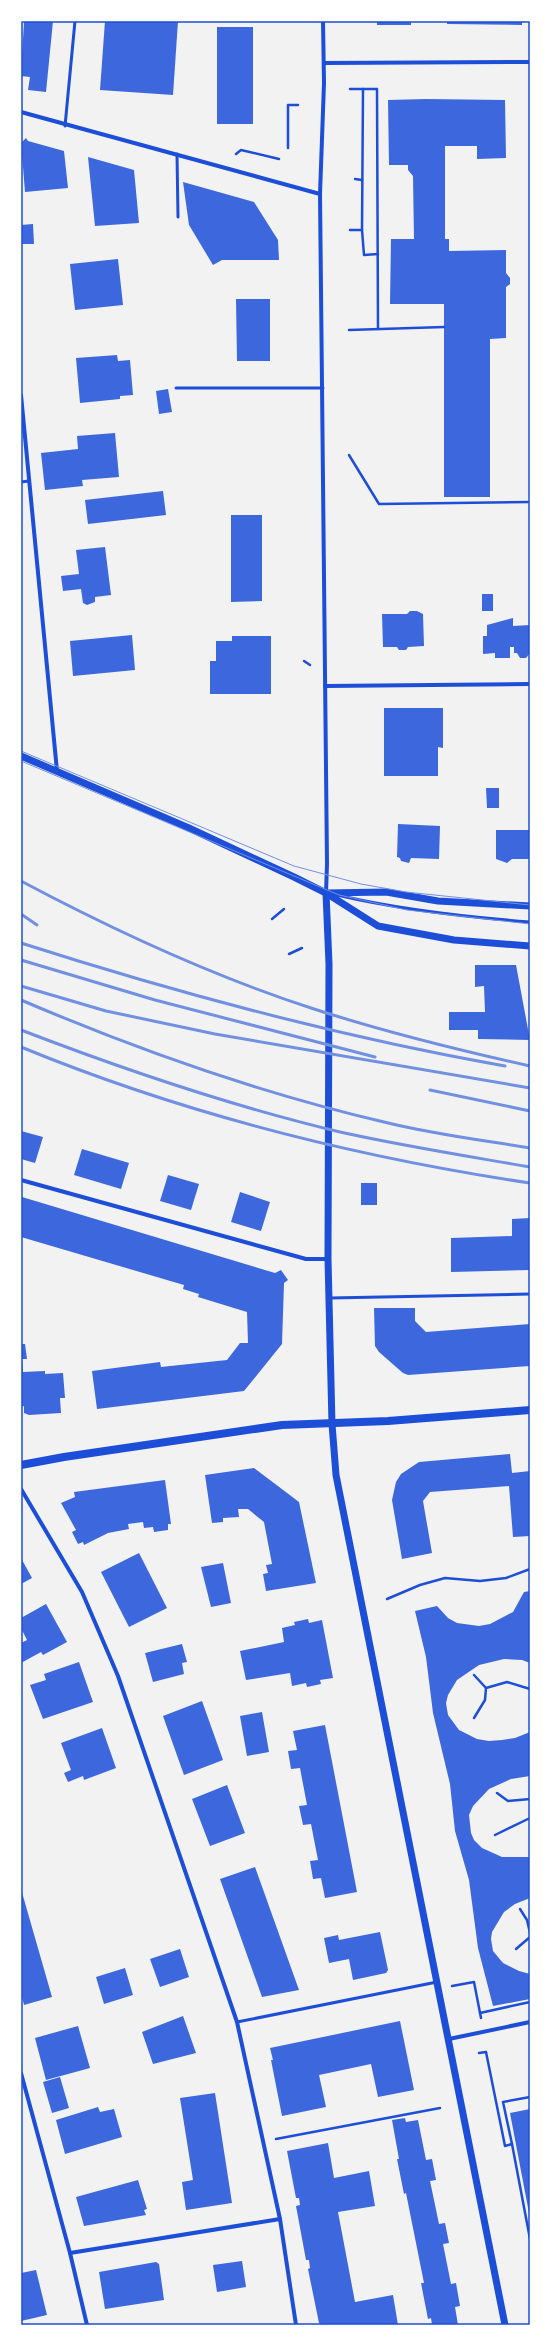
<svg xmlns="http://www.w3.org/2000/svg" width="551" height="2346" font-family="Inter,sans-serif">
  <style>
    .building { fill: #3d67dc }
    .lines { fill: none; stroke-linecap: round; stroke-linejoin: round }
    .path { stroke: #1d4ed8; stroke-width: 2.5 }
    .service { stroke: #1d4ed8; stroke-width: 3 }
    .minor { stroke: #1d4ed8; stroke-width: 4 }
    .tertiary { stroke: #1d4ed8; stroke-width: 7 }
    .secondary { stroke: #1d4ed8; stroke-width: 8 }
    .tram { stroke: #7290e2; stroke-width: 1 }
    .rail { stroke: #7290e2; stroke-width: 3 }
    .neatline { fill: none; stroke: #1d4ed8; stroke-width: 1.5 }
  </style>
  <rect width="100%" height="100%" fill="#f2f2f2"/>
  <g class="building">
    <path d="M24 21H53L46 92 28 90 30 77 21 76Z"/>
    <path d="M105 21H178L173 95 100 90Z"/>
    <rect x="377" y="21" width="34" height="4"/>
    <path d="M447 21H522V25L447 24Z"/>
    <rect x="217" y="27" width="36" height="97"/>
    <path d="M426 99 505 100 506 158 477 159V146H445V239H449V251L506 250V273L510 278V284L506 287V338L490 339V497H444V304H390L391 239H414L413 176 408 170V165H389L388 100Z"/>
    <path d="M26 138 28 141 64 151 68 188 25 192 21 143Z"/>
    <path d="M88 157 134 170 139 223 95 226Z"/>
    <path d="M183 182 254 202 278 240 279 260H222L213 265 189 225Z"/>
    <path d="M33 224 34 244H21V225Z"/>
    <path d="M118 259 123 305 75 310 70 264Z"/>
    <path d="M236 299H270V361H237Z"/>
    <path d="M117 355 118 361 130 360 133 395 120 396V399L80 403 76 358Z"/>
    <path d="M168 389 172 412 159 414 156 391Z"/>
    <path d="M115 433 119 477 82 480 83 486 45 490 41 453 78 449 77 436Z"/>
    <path d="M163 491 166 515 88 524 85 500Z"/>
    <path d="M231 515H262V601L231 602Z"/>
    <path d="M105 547 111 595 95 597V602L87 605 83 603 81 589 63 591 61 576 79 574 76 550Z"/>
    <rect x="482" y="594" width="11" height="17"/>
    <path d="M410 611H417L423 614 424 646 408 647 406 650H399L397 647H383L382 614H407Z"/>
    <path d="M513 618V626L530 625V653L526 658H520L517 653H514V647H510V658H495V653L483 654V636H487V625Z"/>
    <path d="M132 635 135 670 73 676 70 641Z"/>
    <path d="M232 636H271V694H210V661H216V641H232Z"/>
    <path d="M384 708H443V748L438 747V776H384Z"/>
    <path d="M486 788H499V808H487Z"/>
    <path d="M398 824 440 826 439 859 411 858 409 863 401 861 400 858 397 857Z"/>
    <path d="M496 830H530V859H512L507 863 496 859Z"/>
    <path d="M475 965H516L530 1040 478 1039V1030H449V1012H485L484 986 475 987Z"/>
    <path d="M21 1131 43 1137 35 1163 21 1159Z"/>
    <path d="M82 1149 129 1163 121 1189 74 1175Z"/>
    <path d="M168 1175 199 1184 191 1210 160 1201Z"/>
    <rect x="361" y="1183" width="16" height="22"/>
    <path d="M240 1192 270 1202 261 1231 231 1222Z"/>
    <path d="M22 1197 275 1273 281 1270 288 1280 284 1283 282 1344 244 1391 97 1409 92 1371 160 1362 161 1367 227 1360 240 1343H248L247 1312 198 1297 199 1294 183 1289 184 1285 21 1237Z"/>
    <path d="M530 1218V1270L451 1272V1238L512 1236V1219Z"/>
    <path d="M374 1308H415V1321L426 1332 530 1324V1366L408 1375 403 1373 379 1352 375 1346Z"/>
    <path d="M21 1344H25L27 1359H22L23 1372 45 1371V1374L63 1373 65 1398H60L61 1413 29 1415 24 1413V1406L21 1407Z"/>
    <path d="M510 1454 512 1473 530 1471V1536L513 1537 509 1486 430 1492 423 1501 432 1553 402 1559 392 1500 396 1482 401 1474 419 1462Z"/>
    <path d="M254 1468 299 1502 316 1583 266 1591 263 1574 268 1573 266 1565 272 1564 264 1522 248 1509H238L239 1517 223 1518V1522L212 1523 205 1475Z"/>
    <path d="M165 1480 171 1524H168V1530L154 1532 153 1527 144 1528 143 1522 128 1524 129 1529 108 1533 84 1545 83 1542 78 1544 72 1532 76 1530 61 1503 75 1497 74 1492Z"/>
    <path d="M139 1553 167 1608 129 1627 101 1572Z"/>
    <path d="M21 1558 32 1578 21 1584Z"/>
    <path d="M223 1563 231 1603 211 1607 201 1567Z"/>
    <path d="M530 1591V1663L522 1660 504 1659 479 1665 457 1680 448 1695 446 1703 448 1715 459 1730 477 1739 489 1741 502 1740 515 1738 530 1732V1776L511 1779 489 1789 473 1806 469 1815 471 1833 474 1840 482 1848 502 1857H530V1898L515 1904 504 1912 492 1932 491 1939 493 1951 503 1963 519 1971 530 1974V1999L493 2006 478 1948 469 1880 455 1831 450 1784 433 1713 426 1657 415 1611 437 1606 448 1618 457 1623 479 1626 490 1624 513 1612 524 1592Z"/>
    <path d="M46 1604 67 1642 43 1655 41 1652 21 1663V1643L27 1640 21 1628V1618Z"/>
    <path d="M308 1619 309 1623 322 1620 333 1678 320 1680 321 1684 307 1687 306 1683 292 1686 290 1673 246 1680 240 1651 284 1642 282 1628 295 1625 294 1622Z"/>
    <path d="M182 1644 187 1662 182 1663 184 1674 153 1682 145 1653Z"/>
    <path d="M79 1662 93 1702 43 1719 30 1685 46 1680 44 1674Z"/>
    <path d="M202 1701 223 1760 184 1775 163 1716Z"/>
    <path d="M262 1712 269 1752 247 1756 240 1716Z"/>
    <path d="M325 1725 357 1892 325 1898 321 1878 313 1879 310 1861 318 1860 311 1824 303 1825 299 1806 307 1805 300 1768 291 1769 288 1751 297 1750 293 1731Z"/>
    <path d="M102 1728 116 1768 84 1780 83 1776 68 1782 64 1773 71 1770 61 1743Z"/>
    <path d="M227 1785 245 1833 210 1846 192 1799Z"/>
    <path d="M255 1867 299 1990 262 1997 220 1879Z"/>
    <path d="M21 1889 52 1997 24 2005 21 1993Z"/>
    <path d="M380 1932 388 1970 386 1973 353 1980 349 1959 329 1963 324 1938 338 1935 339 1940Z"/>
    <path d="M180 1949 189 1977 160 1987 150 1959Z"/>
    <path d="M125 1968 133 1995 104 2004 96 1977Z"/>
    <path d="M183 2016 196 2053 153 2064 142 2032Z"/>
    <path d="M400 2021 414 2090 378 2097 371 2064 319 2075 326 2107 282 2116 271 2060H273L270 2048Z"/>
    <path d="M78 2026 90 2068 46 2080 35 2038Z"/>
    <path d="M60 2077 69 2108 52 2113 43 2082Z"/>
    <path d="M215 2093 232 2203 186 2210 182 2182 193 2180 180 2098Z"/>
    <path d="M98 2107 100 2112 114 2109 122 2137 65 2154 56 2120Z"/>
    <path d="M530 2109V2213H529L510 2113Z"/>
    <path d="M405 2118 406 2122 418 2120 426 2160 432 2159 436 2180 430 2181 439 2224 445 2223 449 2243 443 2244 451 2284 456 2283 460 2306 455 2307 458 2325H432L431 2318 428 2319 421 2283H424L406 2193 404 2194 397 2159H399L392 2120Z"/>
    <path d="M328 2143 334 2178 369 2171 375 2206 338 2212 355 2302 393 2295 398 2325H322L319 2323 308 2269 310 2268 309 2260H306L296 2206 300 2205 299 2198H296L287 2151Z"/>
    <path d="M138 2180 147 2209 144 2210 146 2215 84 2226 76 2197Z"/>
    <path d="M242 2261 246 2287 217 2292 213 2265Z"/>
    <path d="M156 2262 159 2264 164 2300 105 2309 99 2272Z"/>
    <path d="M36 2270 47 2315 21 2321V2273Z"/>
  </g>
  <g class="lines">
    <g class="path">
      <path d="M350 89H377L378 329"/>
      <path d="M363 89 362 230 364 255 378 254"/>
      <path d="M288 148V105H298"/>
      <path d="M236 154 241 150 279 159"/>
      <path d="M355 179 362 180"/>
      <path d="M350 230H362"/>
      <path d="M349 330 444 327"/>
      <path d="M349 455 379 504 530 502"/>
      <path d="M304 661 310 665"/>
      <path d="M272 919 284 909"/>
      <path d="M289 954 302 948"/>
      <path d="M387 1599 420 1585 445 1578 480 1581 506 1578 530 1569"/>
      <path d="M474 1675 486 1688"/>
      <path d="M474 1718 485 1700 486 1688 507 1682 530 1689"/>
      <path d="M497 1793 508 1801 530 1799"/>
      <path d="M495 1835 530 1818"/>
      <path d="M520 1909 527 1920 530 1933"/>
      <path d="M516 1949 530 1937"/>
      <path d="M452 1986 474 1982 481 2018"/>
      <path d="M480 2013 530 2002"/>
      <path d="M479 2053 486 2052 505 2146 512 2144 530 2239"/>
      <path d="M276 2139 440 2108"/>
      <path d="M512 2144 503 2102 530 2097"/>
    </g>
    <g class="service">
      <path d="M65 126 75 21"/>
      <path d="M177 154 178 217"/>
      <path d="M176 388H323"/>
      <path d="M21 482 29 481"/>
      <path d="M337 895C401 910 465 917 530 922"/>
      <path d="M330 1298 530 1294"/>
      <path d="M237 2022 437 1982"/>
    </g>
    <g class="minor">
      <path d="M323 21 324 83 320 194 327 864 326 893"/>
      <path d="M324 63 530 62"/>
      <path d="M21 112 320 194"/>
      <path d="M21 395 57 771"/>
      <path d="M325 686 530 684"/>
      <path d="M21 1180 306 1259H328"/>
      <path d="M21 1489 82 1592 118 1676 237 2022 280 2219 296 2325"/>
      <path d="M449 2039 530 2022"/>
      <path d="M21 2073 70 2253 87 2325"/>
      <path d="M70 2253 280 2219"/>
    </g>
    <g class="tertiary">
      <path d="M21 756 189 828 294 877 326 893 378 926 454 940 530 946"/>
      <path d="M326 893 329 964 328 1259 332 1424 336 1475 505 2325"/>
      <path d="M326 893 386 892 438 901 530 906"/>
    </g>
    <path class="secondary" d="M21 1465 64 1457 282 1425 388 1421 530 1410"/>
    <g class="tram">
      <path d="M21 751 294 866 361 884 406 892 530 905"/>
      <path d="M21 761 339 895 407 910 530 924"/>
    </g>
    <g class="rail">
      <path d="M21 881C115 931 212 976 314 1009 385 1032 458 1050 530 1066"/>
      <path d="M21 914 37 925"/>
      <path d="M21 943C180 994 341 1037 505 1066"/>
      <path d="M21 960 155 1000 375 1057"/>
      <path d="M21 986 106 1011 215 1034 530 1088"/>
      <path d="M21 1000C138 1050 260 1093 384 1122 432 1134 481 1140 530 1148"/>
      <path d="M21 1030C125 1070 231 1106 340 1132 403 1146 467 1156 530 1167"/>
      <path d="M21 1047C184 1114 356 1157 530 1183"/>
      <path d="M430 1090 530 1111"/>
    </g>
  </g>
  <rect width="551" height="2346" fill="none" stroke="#ffffff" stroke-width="44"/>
  <rect x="22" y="22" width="507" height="2302" class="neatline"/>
</svg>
